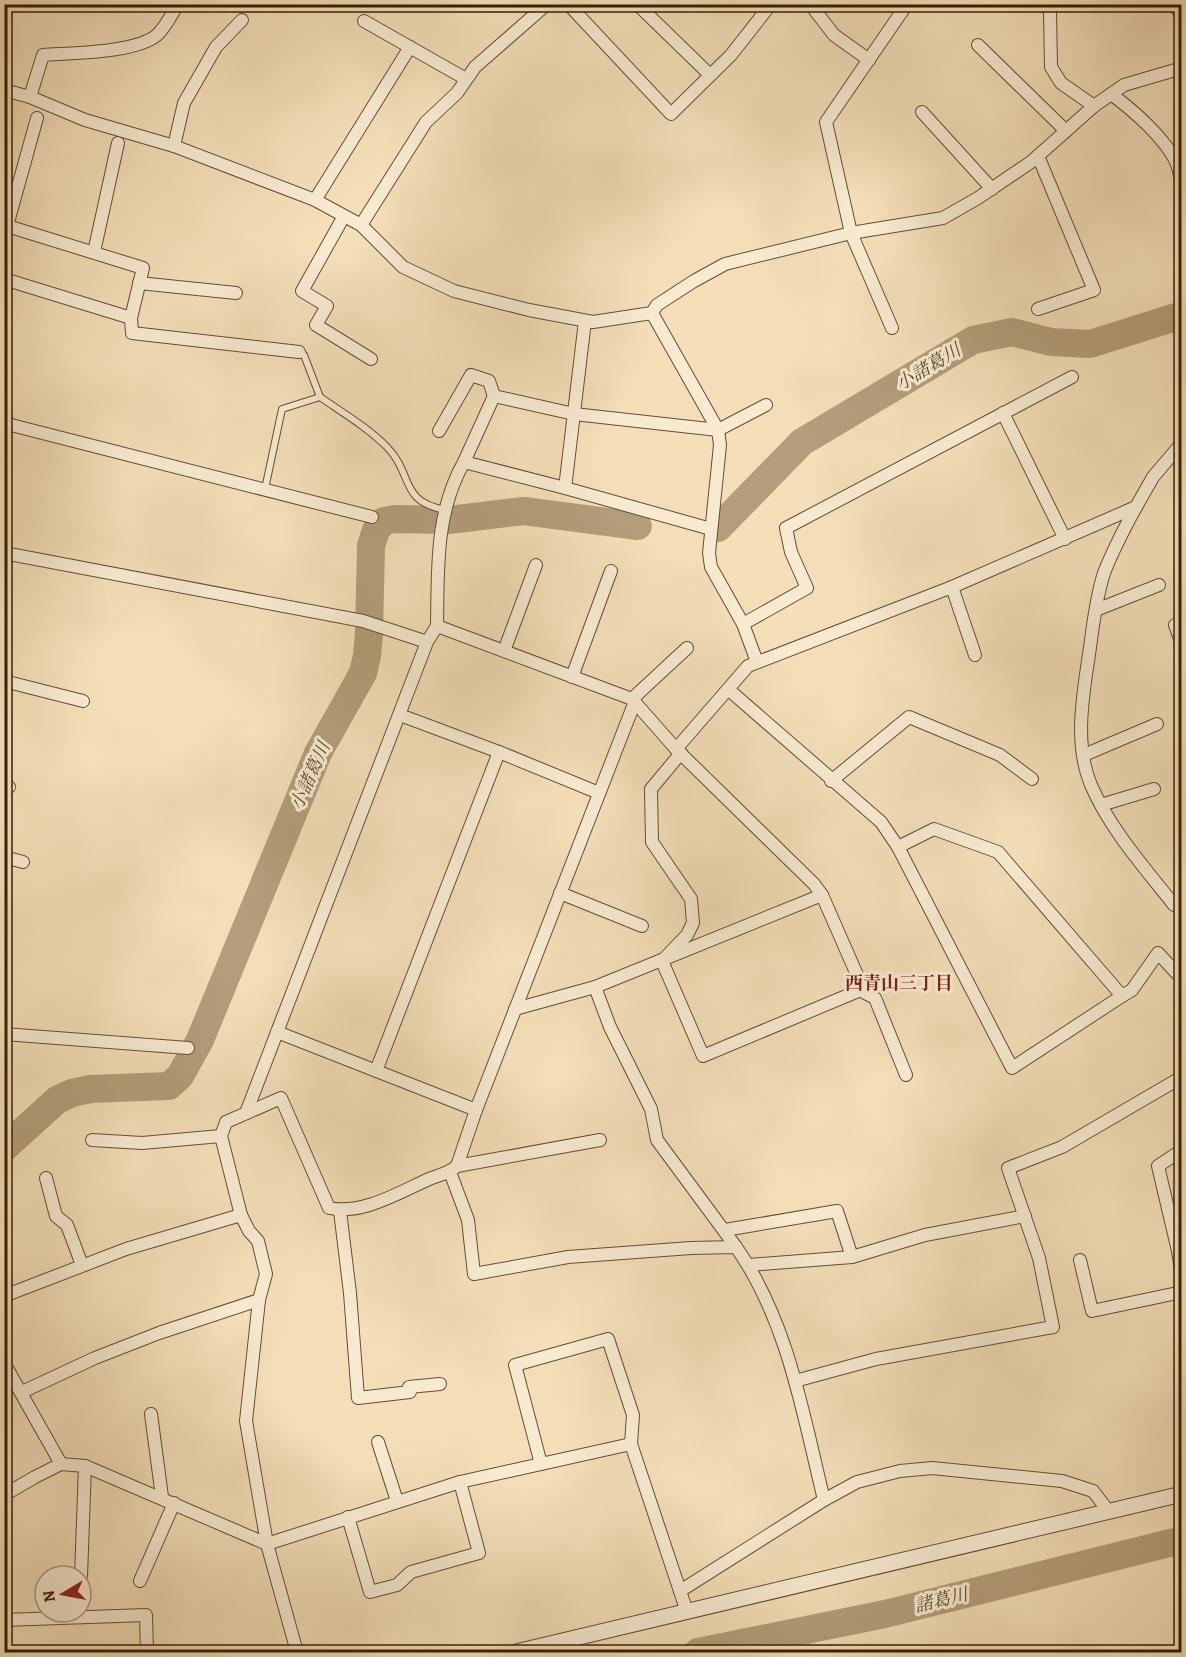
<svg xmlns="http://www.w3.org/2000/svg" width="1186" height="1657" font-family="Alegreya,'Noto Serif JP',serif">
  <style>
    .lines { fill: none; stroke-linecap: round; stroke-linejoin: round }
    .river { stroke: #b39d7a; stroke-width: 28 }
    .service-casing { stroke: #664e30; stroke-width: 8 }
    .minor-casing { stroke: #664e30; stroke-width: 14 }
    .tertiary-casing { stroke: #664e30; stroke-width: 17 }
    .service { stroke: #f7ead1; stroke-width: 6 }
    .minor { stroke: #f7ead1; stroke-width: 12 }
    .tertiary { stroke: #f7ead1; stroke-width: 15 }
    .labels { text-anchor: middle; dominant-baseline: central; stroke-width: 6; stroke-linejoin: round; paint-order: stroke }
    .water-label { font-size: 18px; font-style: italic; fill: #624a2d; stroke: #f7ead1 }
    .neighbourhood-label { font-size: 18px; font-weight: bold; fill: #7a1f14; stroke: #f7ead1 }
  </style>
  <rect width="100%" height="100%" fill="#f3deb8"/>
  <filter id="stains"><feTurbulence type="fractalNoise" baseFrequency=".00333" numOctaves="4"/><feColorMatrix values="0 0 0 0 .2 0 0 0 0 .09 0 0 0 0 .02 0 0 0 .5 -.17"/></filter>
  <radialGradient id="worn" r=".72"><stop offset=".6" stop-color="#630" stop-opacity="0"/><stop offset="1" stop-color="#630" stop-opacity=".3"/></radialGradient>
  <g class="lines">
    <g class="river">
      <path d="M718 528 802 442 973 340 1012 332 1051 342 1090 344 1182 315"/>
      <path d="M4 1148 57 1100 72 1093 90 1089 169 1086 180 1076 200 1040 318 753 363 673 367 656 369 633 371 546 376 530 384 521 395 519 449 520 524 511 638 526"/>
      <path d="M698 1652 885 1614 1182 1540"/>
    </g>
    <g class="service-casing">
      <g id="service">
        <path d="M299 352 304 355 320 397"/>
        <path d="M265 489 282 409 320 397C343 413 367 427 387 447 414 475 399 502 446 510"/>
      </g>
    </g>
    <g class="minor-casing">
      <g id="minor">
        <path d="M568 4 671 114 731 55 771 4"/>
        <path d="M637 4 710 75"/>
        <path d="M810 4 834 35 869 60"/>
        <path d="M1043 4 1050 11 1051 67 1061 83 1094 106"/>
        <path d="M1172 4 1182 14"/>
        <path d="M364 21 466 79"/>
        <path d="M978 45 1066 131"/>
        <path d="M4 90 30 97 85 120 174 146 315 200 361 225 403 267 454 291 529 310 593 322 652 313 657 305 694 281 725 264 851 233 943 218 978 198 1031 162 1094 106 1124 85 1182 68"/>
        <path d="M1111 94C1133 110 1166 139 1177 164 1179 170 1180 177 1182 183"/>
        <path d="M30 97 43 55C71 53 136 53 157 35 165 28 172 14 178 4"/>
        <path d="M922 112 992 189"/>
        <path d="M174 146 184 103 216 47 242 20"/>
        <path d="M315 200 410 47"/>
        <path d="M344 216 302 291 327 306 316 325 371 359"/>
        <path d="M4 225 143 268 131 318 132 333 299 352"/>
        <path d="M361 225 426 122 457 93 475 67 547 4"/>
        <path d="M7 226 37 118"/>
        <path d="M94 252 118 143"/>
        <path d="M4 279 131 318"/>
        <path d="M139 283 236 293"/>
        <path d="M1038 309 1094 290 1038 156"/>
        <path d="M652 313 718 430 720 445 709 553 711 567 743 624 757 662"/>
        <path d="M892 328 851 233 826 122 907 4"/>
        <path d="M1003 413 1065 539"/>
        <path d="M4 420 11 425 372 517"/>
        <path d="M439 431 471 375 489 381 494 396 574 414 718 430 766 405"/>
        <path d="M464 462 494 396"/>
        <path d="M565 488 711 529"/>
        <path d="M1136 507C1124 529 1113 550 1104 573 1097 594 1094 618 1091 640 1085 686 1072 740 1091 785 1110 829 1144 867 1174 905"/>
        <path d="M4 553 363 621 427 642"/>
        <path d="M952 587 975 655"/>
        <path d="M1096 610 1159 585"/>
        <path d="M743 624 807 588 791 552 786 528 1072 377"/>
        <path d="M1175 625 1182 644"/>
        <path d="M437 626C438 569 435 513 464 462L565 488 585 321"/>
        <path d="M504 651 536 565"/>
        <path d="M572 677 611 571"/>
        <path d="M4 681 83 701"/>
        <path d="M729 690 881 822 898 847 934 829 998 852 1122 996 1132 990 1158 953 1182 979"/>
        <path d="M632 699 687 648"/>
        <path d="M400 715 499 752 599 793"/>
        <path d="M676 749 814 884 822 895 865 993 875 998 906 1075"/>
        <path d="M681 753 651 789 652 842 691 899 693 923 687 935 662 961 703 1056 863 989"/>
        <path d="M1084 755 1157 724"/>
        <path d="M831 781 909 717 1000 755 1032 779"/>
        <path d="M4 786 9 787"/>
        <path d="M1101 805 1154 789"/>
        <path d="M898 847 1012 1068 1122 996"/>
        <path d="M4 857 23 862"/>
        <path d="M560 893 642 926"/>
        <path d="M595 987 610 1027 651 1109 657 1140 736 1247"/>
        <path d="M515 1009 595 987 822 895"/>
        <path d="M277 1032 476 1110"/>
        <path d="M4 1034 188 1048"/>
        <path d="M376 1071 499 752"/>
        <path d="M246 1113 427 642 437 626 632 699 676 749 748 666 952 587 1136 507 1153 477 1182 443"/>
        <path d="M92 1140 142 1143 221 1136"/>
        <path d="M1182 1150 1158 1166 1178 1251 1182 1277"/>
        <path d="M457 1166 600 1140"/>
        <path d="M450 1172 468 1220 474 1274 568 1257 691 1248 736 1247C788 1321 803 1414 824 1500"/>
        <path d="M46 1178 56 1216 67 1225 82 1265"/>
        <path d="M340 1211 350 1293 358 1398 410 1392 409 1387 440 1384"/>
        <path d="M725 1230 837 1211 852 1257"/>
        <path d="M1080 1260 1092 1311 1182 1292"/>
        <path d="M749 1265 852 1257 925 1235 1025 1216"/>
        <path d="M4 1296 126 1249 241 1215"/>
        <path d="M4 1363 61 1464"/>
        <path d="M795 1381 876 1359 1053 1327 1039 1258 1008 1168 1062 1147 1182 1077"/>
        <path d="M22 1392 95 1358 159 1333 259 1300"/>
        <path d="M151 1414 162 1497"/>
        <path d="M378 1442 397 1501"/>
        <path d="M541 1464 515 1365 608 1339 633 1415 631 1444 687 1612"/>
        <path d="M4 1495 35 1477 61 1464 85 1466 267 1544 460 1482 631 1444"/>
        <path d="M348 1517 370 1592 397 1585 411 1572 479 1553 460 1482"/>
        <path d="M81 1576 85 1466"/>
        <path d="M140 1581 174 1503"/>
        <path d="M680 1591 824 1500 857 1482 900 1471 932 1468 1062 1481 1093 1491 1109 1512"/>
        <path d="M4 1620 146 1615 147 1652"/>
        <path d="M297 1652 267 1544 246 1421 259 1300 266 1274 258 1241 249 1231 241 1215 221 1136 226 1122 281 1098 329 1208C362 1215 398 1193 427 1180 438 1175 448 1174 457 1166L476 1110 634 704"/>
      </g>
    </g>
    <g class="tertiary-casing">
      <path id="tertiary" d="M516 1652 1182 1494"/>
    </g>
    <use href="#service" class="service"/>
    <use href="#minor" class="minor"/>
    <use href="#tertiary" class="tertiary"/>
  </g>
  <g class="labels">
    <g class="water-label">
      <text transform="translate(928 367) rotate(-31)">小諸葛川</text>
      <text transform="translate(310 776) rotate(-66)">小諸葛川</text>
      <text transform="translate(941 1600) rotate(-14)">諸葛川</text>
    </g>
    <g class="neighbourhood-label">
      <text x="899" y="983">西青山三丁目</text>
    </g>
  </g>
  <rect width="1186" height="1657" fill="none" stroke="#f3deb8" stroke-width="24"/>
  <rect x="6" y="6" width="1174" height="1645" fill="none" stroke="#371e03" stroke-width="3"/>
  <rect x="12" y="12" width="1162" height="1633" fill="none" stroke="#371e03" stroke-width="1.5"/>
  <g transform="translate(63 1594) rotate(260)"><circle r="28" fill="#f7ead1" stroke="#aa987f" stroke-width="1.5"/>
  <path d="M0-4.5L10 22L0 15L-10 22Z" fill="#8f2418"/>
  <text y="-9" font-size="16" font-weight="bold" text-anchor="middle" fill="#371e03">N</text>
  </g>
  <rect width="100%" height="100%" filter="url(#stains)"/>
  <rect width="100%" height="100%" fill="url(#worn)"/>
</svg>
